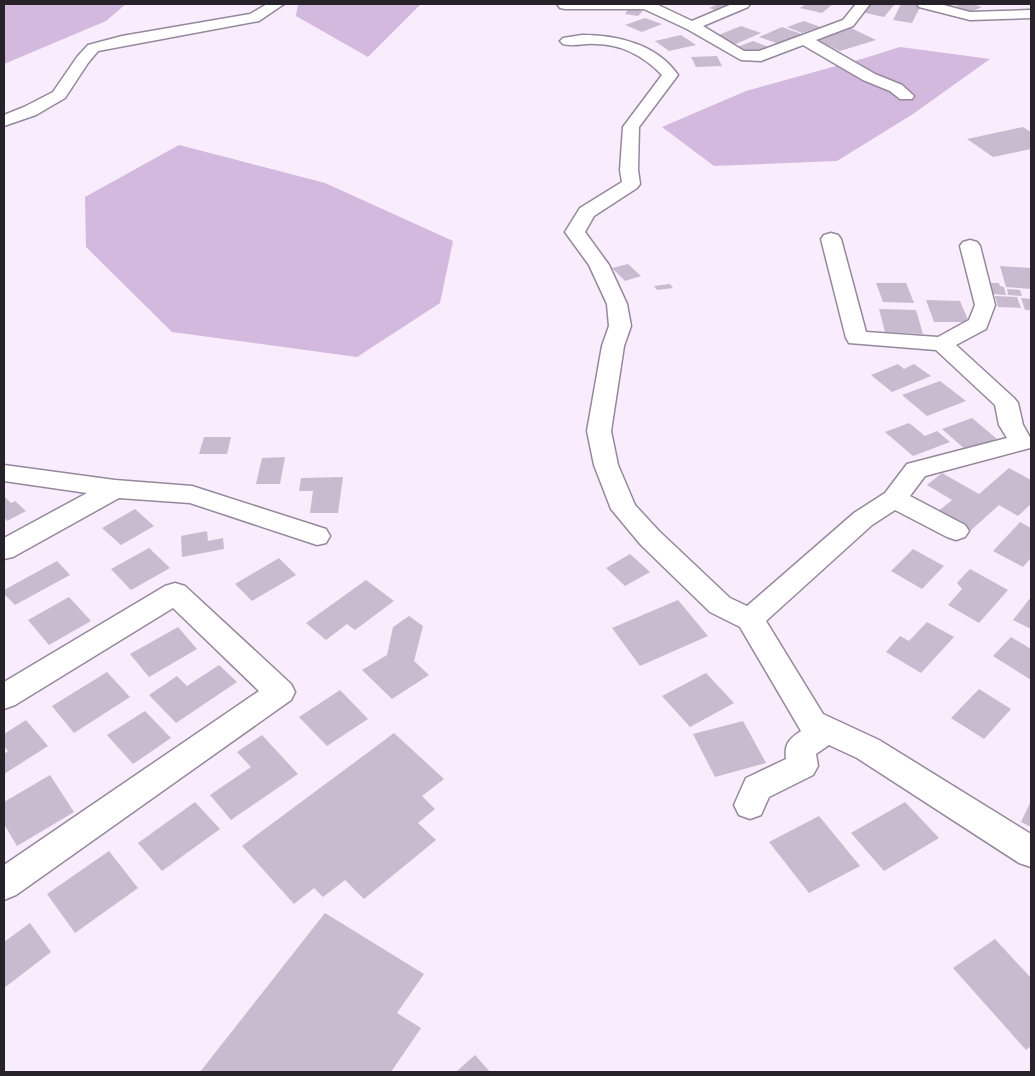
<svg xmlns="http://www.w3.org/2000/svg" width="1035" height="1076" font-family="Raleway,sans-serif">
  <style>
    .green { fill: #d2b9dd }
    .building { fill: #c9bbcf }
    .lines { fill: none; stroke-linecap: round; stroke-linejoin: round }
    .minor-casing { stroke: #96889c; stroke-width: 3 }
    .minor { fill: #fff; fill-rule: evenodd }
  </style>
  <rect width="100%" height="100%" fill="#f8ecfd"/>
  <g class="green">
    <path d="M4 4H126L106 21 4 64Z"/>
    <path d="M298 4H421L368 57 296 16Z"/>
    <path d="M900 47 990 59 913 114 837 161 714 166 662 127 746 91 865 58Z"/>
    <path d="M179 145 325 183 453 241 440 303 357 357 172 332 86 247 85 197Z"/>
  </g>
  <g class="building">
    <path d="M718 4H738L721 12 709 8Z"/>
    <path d="M806 4H833L822 13 800 8Z"/>
    <path d="M868 4H895L884 17 861 12Z"/>
    <path d="M901 4 921 5 912 23 893 20Z"/>
    <path d="M962 4H972L982 7 970 12 955 6Z"/>
    <path d="M629 8 643 11 638 16 625 14Z"/>
    <path d="M645 18 662 24 642 32 625 25Z"/>
    <path d="M804 21 820 27 802 33 787 27Z"/>
    <path d="M741 26 761 33 736 44 716 36Z"/>
    <path d="M782 27 804 35 782 45 759 37Z"/>
    <path d="M851 28 876 40 840 51 815 39Z"/>
    <path d="M681 35 696 45 669 51 655 41Z"/>
    <path d="M753 41 771 48 754 54 737 47Z"/>
    <path d="M717 56 722 66 696 67 691 57Z"/>
    <path d="M1023 127 1031 132V149L993 157 967 139Z"/>
    <path d="M628 264 641 276 625 281 612 268Z"/>
    <path d="M1000 266 1031 268V289L1006 287Z"/>
    <path d="M876 283H906L914 303 883 302Z"/>
    <path d="M988 283H999L1000 286 1004 287 1006 295 992 294Z"/>
    <path d="M670 284 673 288 657 290 654 286Z"/>
    <path d="M1007 289 1020 290 1022 296 1008 295Z"/>
    <path d="M995 296 1017 297 1021 308 998 307Z"/>
    <path d="M1021 298 1031 299V310H1025Z"/>
    <path d="M926 300 960 301 969 322H934Z"/>
    <path d="M879 309 916 310 923 334 885 332Z"/>
    <path d="M898 364 904 369 914 364 931 376 892 392 871 375Z"/>
    <path d="M940 381 966 401 927 416 902 395Z"/>
    <path d="M972 418 997 439 966 450 942 429Z"/>
    <path d="M909 423 925 436 937 431 950 442 913 456 885 432Z"/>
    <path d="M204 437H231L227 454H199Z"/>
    <path d="M285 457 280 484H256L262 458Z"/>
    <path d="M1009 468 1031 480V504L1018 516 999 505 969 532 936 513 952 500 927 485 942 473 979 494Z"/>
    <path d="M343 477 338 513H310L313 491H299L301 478Z"/>
    <path d="M4 496 11 503 15 501 26 511 7 521 4 517Z"/>
    <path d="M135 509 154 526 121 545 102 528Z"/>
    <path d="M1020 522 1031 528V558L1023 567 993 551Z"/>
    <path d="M207 531 208 541 223 538 224 549 182 557 181 536Z"/>
    <path d="M149 548 170 568 131 590 111 569Z"/>
    <path d="M913 549 944 566 922 589 891 571Z"/>
    <path d="M630 554 650 572 625 586 606 568Z"/>
    <path d="M279 558 296 575 252 601 235 584Z"/>
    <path d="M57 561 70 575 15 605 4 594V590Z"/>
    <path d="M970 569 1008 590 979 623 948 605 962 589 957 583Z"/>
    <path d="M366 580 394 601 355 630 347 624 326 640 306 623Z"/>
    <path d="M69 597 91 621 49 645 28 620Z"/>
    <path d="M1031 597V629L1013 620Z"/>
    <path d="M678 600 708 636 640 666 612 628Z"/>
    <path d="M409 616 423 626 414 661 429 675 392 699 362 670 387 655 393 627Z"/>
    <path d="M927 622 954 637 921 673 886 652 900 636 909 641Z"/>
    <path d="M178 627 197 649 149 677 130 654Z"/>
    <path d="M1011 637 1031 649V680L993 656Z"/>
    <path d="M219 665 237 682 176 723 149 695 177 676 187 686Z"/>
    <path d="M107 672 130 697 74 733 52 706Z"/>
    <path d="M706 673 734 703 690 727 662 696Z"/>
    <path d="M979 689 1011 709 984 739 951 718Z"/>
    <path d="M340 690 368 719 327 746 299 717Z"/>
    <path d="M145 711 171 738 133 764 107 735Z"/>
    <path d="M26 720 48 746 4 774V754L8 751 4 746V734Z"/>
    <path d="M743 721 766 763 715 777 693 734Z"/>
    <path d="M394 733 444 779 422 796 435 809 418 823 436 840 364 899 345 880 323 897 314 888 294 904 242 846Z"/>
    <path d="M262 735 298 774 231 820 210 795 251 767 237 752Z"/>
    <path d="M50 775 74 812 17 846 4 824V802Z"/>
    <path d="M1031 801V827L1021 822Z"/>
    <path d="M195 802 220 829 162 871 138 843Z"/>
    <path d="M905 802 939 838 884 871 851 833Z"/>
    <path d="M819 816 860 866 809 893 769 842Z"/>
    <path d="M109 851 138 888 75 933 47 894Z"/>
    <path d="M325 913 424 974 397 1013 421 1028 391 1072H200Z"/>
    <path d="M30 923 51 952 4 988V942Z"/>
    <path d="M995 939 1031 978V1046L1026 1050 953 968Z"/>
    <path d="M475 1055 490 1072H456Z"/>
  </g>
  <g class="lines">
    <g class="minor-casing">
      <g id="minor">
        <path d="M267 4H284L259 21 98 51 88 63 65 98 36 115 4 126V115L24 107 53 92 77 57 88 45 122 36 250 14Z"/>
        <path d="M557 4H656L692 21 732 4H750L748 7 703 26 744 51H759L843 20 856 4H870L853 26 816 40 875 74 902 85 914 96 912 99H900L890 91 863 80 803 45 761 61 741 60 687 29 644 9H565L560 8Z"/>
        <path d="M917 4H940L970 12 1031 10V18L970 20 919 7Z"/>
        <path d="M582 35C617 35 657 44 678 75L639 127 638 170 640 184 637 188 594 216 585 232 609 265 627 304 631 326 624 346 611 431 618 465 635 505 659 531 730 598 747 606 854 513 885 493 907 464 1007 438 999 425 995 405 936 350 849 343 846 338 821 239 824 235 831 233 838 235 841 239 866 332 938 337 969 320 975 305 960 246 963 242 970 240 977 242 980 246 995 305 986 329 956 345 1014 398 1018 403 1023 425 1031 439 1030 448 925 476 910 496 965 525 969 531 965 537 956 540 947 537 895 510 872 525 766 621 823 714 879 740 1031 834V867L1019 863 857 758 829 745 816 754 818 766 813 775 769 797 761 815 750 819 739 815 734 805 746 778 786 759C784 744 789 739 801 731L740 627 710 612 641 545 611 509 594 465 587 431 602 346 609 326 607 304 589 265 565 232 580 208 622 182 620 170 623 127 662 75C644 56 621 44 595 44 584 43 573 47 563 44L560 41 563 38Z"/>
        <path d="M4 465 115 480 192 486 326 529 330 536 326 543 317 545 190 503 119 498 13 557 4 559V538L87 493 4 481Z"/>
        <path d="M175 583 185 586 291 684 295 692 291 700 16 895 4 900V865L259 691 173 608 15 705 4 709V682L165 586Z"/>
      </g>
    </g>
    <use href="#minor" class="minor"/>
  </g>
  <rect width="1035" height="1076" fill="none" stroke="#272129" stroke-width="10"/>
</svg>
